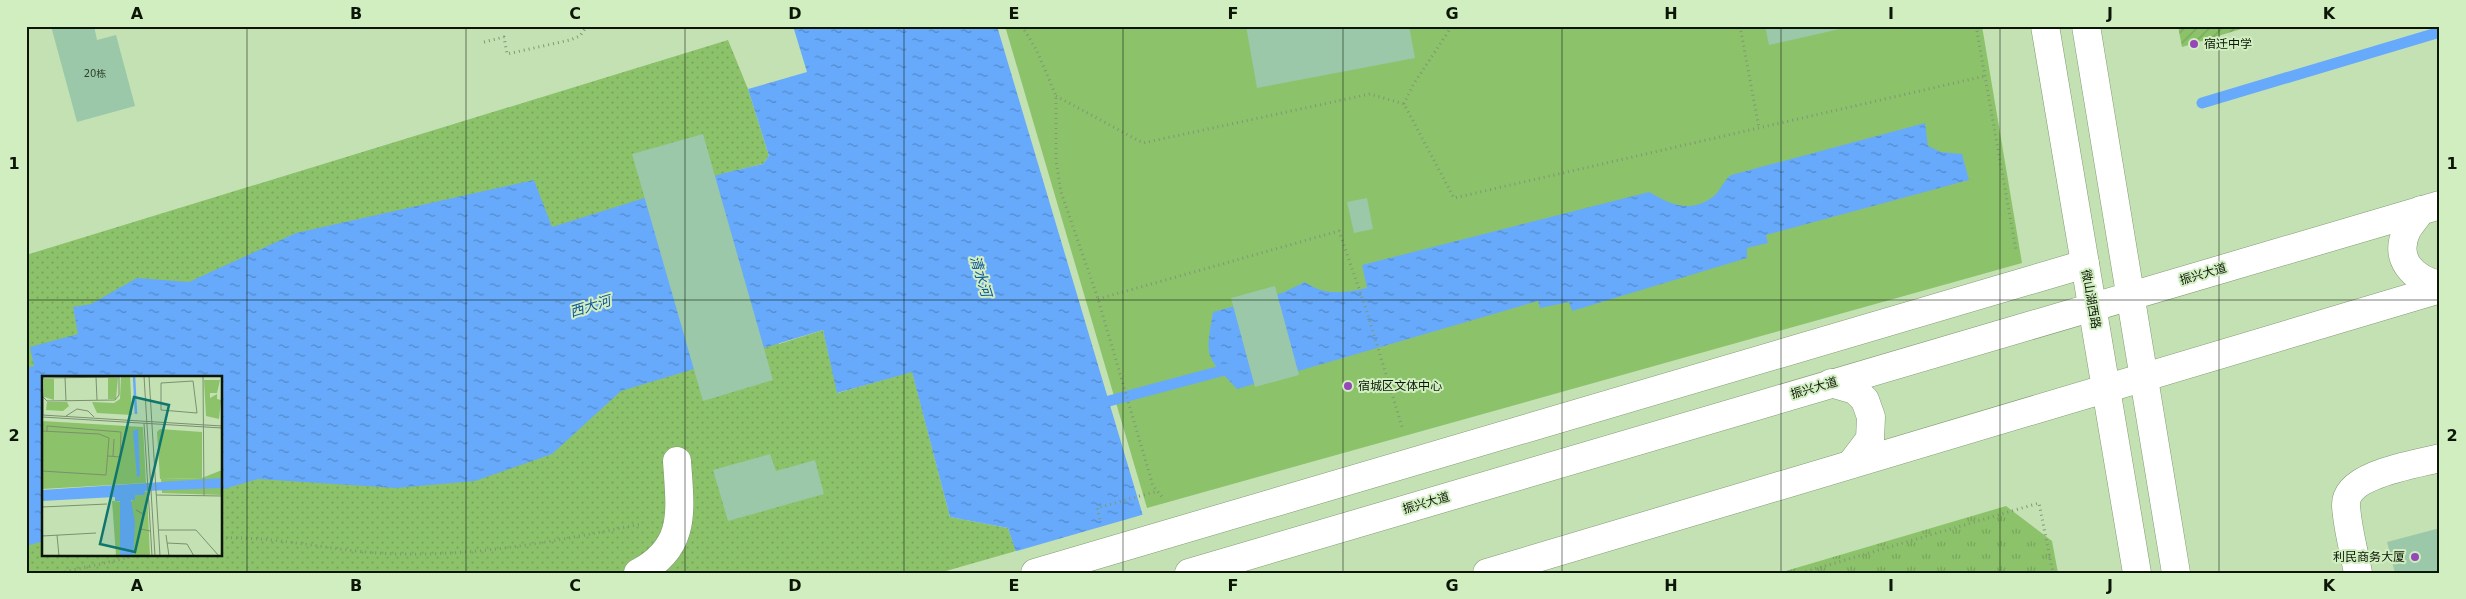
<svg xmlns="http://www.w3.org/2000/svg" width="2466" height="599" font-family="'DejaVu Sans','Noto Sans SC',sans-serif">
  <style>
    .grass { fill: url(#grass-tufts) }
    .park { fill: url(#park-dots); fill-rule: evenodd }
    .garden { fill: url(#garden-furrows) }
    .pitch { fill: #8cc26a }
    .water { fill: url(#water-ripples) }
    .pier { fill: #c4e1b4 }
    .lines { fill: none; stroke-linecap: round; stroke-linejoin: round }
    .stream { stroke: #67aafc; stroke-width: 11 }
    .building { fill: #9ac8a8 }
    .minor-casing { stroke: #809b71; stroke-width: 29 }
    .major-casing { stroke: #809b71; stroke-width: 29 }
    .path { stroke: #819775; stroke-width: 3; stroke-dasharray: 1 4; stroke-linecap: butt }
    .minor { stroke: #fff; stroke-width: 28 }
    .major { stroke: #fff; stroke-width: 28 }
    .grid { fill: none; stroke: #0c1607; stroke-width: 1; stroke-opacity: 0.55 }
    .poi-dot { fill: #9647b8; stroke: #d1eec1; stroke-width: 2 }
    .labels { text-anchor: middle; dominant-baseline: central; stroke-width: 4; stroke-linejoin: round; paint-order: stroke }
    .number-label { font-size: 10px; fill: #30422f }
    .poi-label { font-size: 12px; fill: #0c1607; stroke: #d1eec1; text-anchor: start }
    .street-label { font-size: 12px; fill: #0c1607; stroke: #d1eec1 }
    .water-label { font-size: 14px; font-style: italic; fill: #12569e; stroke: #d1eec1 }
    .inset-river { fill: none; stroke: #67aafc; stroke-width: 2.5 }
    .inset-road { fill: none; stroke: #7a906f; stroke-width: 1 }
    .view { fill: #0f766e; fill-opacity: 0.15; stroke: #0f766e; stroke-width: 2.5 }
    .inset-edge { fill: none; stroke: #0c1607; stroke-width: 2.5 }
    .neatline { fill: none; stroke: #0c1607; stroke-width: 2 }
    .grid-label { font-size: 16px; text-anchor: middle; font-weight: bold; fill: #0c1607 }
  </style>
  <defs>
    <pattern id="grass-tufts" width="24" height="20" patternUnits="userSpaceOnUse" patternTransform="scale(1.25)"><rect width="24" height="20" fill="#8cc26a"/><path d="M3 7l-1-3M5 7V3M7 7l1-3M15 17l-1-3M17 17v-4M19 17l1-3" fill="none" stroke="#78a65a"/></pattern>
    <pattern id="park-dots" width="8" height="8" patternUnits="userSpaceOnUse" patternTransform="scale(1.25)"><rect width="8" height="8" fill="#8cc26a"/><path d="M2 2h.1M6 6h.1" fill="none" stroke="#78a65a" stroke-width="1.8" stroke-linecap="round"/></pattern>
    <pattern id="garden-furrows" width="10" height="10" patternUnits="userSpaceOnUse" patternTransform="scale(1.25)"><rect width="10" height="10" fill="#8cc26a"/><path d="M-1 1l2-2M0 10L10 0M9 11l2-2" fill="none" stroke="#78a65a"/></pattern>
    <pattern id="water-ripples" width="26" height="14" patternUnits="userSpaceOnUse" patternTransform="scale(1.25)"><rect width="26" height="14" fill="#67aafc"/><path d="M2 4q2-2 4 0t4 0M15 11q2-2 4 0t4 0" fill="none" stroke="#5389ca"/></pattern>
  </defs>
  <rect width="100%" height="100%" fill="#c4e1b4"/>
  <path class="grass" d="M2006 506 2052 541 2058 573H1779Z"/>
  <path class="park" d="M728 40 748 89 769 156 763 164 725 173 779 344 823 330 838 393 912 371 950 517 1008 528 1016 551 939 573H26V255ZM44 378H221V555H44Z"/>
  <path class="garden" d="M2178 26H2251L2182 47Z"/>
  <path class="pitch" d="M1005 26H1982L2022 263 1147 508Z"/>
  <g class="water">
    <path d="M793 26H997L1160 573H1023L1008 528 950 517 912 372 837 393 823 330 621 391 552 454 475 481 396 488 258 479 221 490V378H44V541L26 546V368L34 366 30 347 78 334 73 307 91 304 137 278 189 282 296 233 534 180 552 227 724 173 763 164 769 156 748 89 807 72Z"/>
    <path d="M1925 123 1928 146 1941 152 1962 154 1969 180 1766 235 1768 243 1747 248V258L1572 311 1569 302 1540 308 1538 301 1237 389C1205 354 1205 360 1213 312L1282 293 1305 282C1324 296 1345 293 1367 288L1362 265 1649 192C1672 205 1690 214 1714 196 1721 190 1723 181 1731 175Z"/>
  </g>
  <path class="pier" d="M1145 514 1162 573H1020L1013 552Z"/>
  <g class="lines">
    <g class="stream">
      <path d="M2202 103 2440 32"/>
      <path d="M1094 405 1236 367"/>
    </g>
  </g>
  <g class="building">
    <path d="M51 26H94L97 40 116 35 135 106 77 122Z"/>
    <path d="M1246 26H1409L1415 58 1257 88Z"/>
    <path d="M1765 26H1849V27L1769 45Z"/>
    <path d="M703 134 773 380 703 401 632 154Z"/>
    <path d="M1367 198 1373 229 1354 233 1347 202Z"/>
    <path d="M1275 286 1299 375 1255 387 1231 298Z"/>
    <path d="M770 454 776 471 815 460 824 494 728 521 713 470Z"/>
    <path d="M2440 528V573H2395L2387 542Z"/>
  </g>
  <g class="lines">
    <g class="minor-casing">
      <g id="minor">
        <path d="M2045 26 2137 573"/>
        <path d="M2086 26 2176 573"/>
        <path d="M638 573C688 547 680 509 677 461"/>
        <path d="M1035 573 2085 264"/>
        <path d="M2358 573C2354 551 2347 527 2346 505 2345 474 2417 464 2440 458"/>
      </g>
    </g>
    <g class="major-casing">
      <g id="major">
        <path d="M2421 210C2417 217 2411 223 2407 230 2393 259 2413 279 2440 285"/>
        <path d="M1831 383 1855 390 1865 400 1871 417 1870 439 1851 464"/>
        <path d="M1189 573 2440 205"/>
        <path d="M1487 573 2440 289"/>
      </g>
    </g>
    <g class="path">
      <path d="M1022 26 1037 51 1056 96V160L1061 192 1098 299 1153 486 1164 499"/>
      <path d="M1740 26 1759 128"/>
      <path d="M1976 26 2016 250"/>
      <path d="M484 42 504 37 507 54 570 40 580 36 587 26"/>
      <path d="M1056 96 1143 143 1370 94 1404 104 1454 198 1985 76"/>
      <path d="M1404 104 1413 85 1452 26"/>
      <path d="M1098 299 1339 231 1367 312 1403 430"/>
      <path d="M1100 519 1097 508 1158 491"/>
      <path d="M221 538C281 536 340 553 399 554 481 556 562 540 641 524"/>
      <path d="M60 573 140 555"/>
      <path d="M1801 573 2039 503 2053 573"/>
    </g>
    <use href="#minor" class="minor"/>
    <use href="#major" class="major"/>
  </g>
  <path class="grid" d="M247 26V573M466 26V573M685 26V573M904 26V573M1123 26V573M1343 26V573M1562 26V573M1781 26V573M2000 26V573M2219 26V573M26 300H2440"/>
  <g class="poi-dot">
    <circle cx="2194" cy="44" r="5"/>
    <circle cx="1348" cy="386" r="5"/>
    <circle cx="2415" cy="557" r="5"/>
  </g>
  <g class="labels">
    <g class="number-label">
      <text x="95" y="73">20栋</text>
    </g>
    <g class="poi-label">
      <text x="2204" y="44">宿迁中学</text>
      <text x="1358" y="386">宿城区文体中心</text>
      <text x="2405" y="557" text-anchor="end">利民商务大厦</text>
    </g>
    <g class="street-label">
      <text transform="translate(2203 274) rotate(-16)">振兴大道</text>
      <text transform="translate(2091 299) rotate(80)">微山湖西路</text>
      <text transform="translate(1814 388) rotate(-16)">振兴大道</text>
      <text transform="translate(1426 503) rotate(-16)">振兴大道</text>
    </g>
    <g class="water-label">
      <text transform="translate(981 276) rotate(73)">清水河</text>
      <text transform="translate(590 306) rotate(-17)">西大河</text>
    </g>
  </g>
  <g transform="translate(42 376)">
    <rect width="180" height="180" fill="#c4e1b4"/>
    <path d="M118 53 160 56V102L118 103 115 56Z" fill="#8cc26a"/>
    <path d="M180 94V119L120 117 119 103 160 102ZM105 115 108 180H74L70 125 89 126 92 119Z" fill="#8cc26a"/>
    <path d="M79 0H88L90 39 55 37 50 26 72 27 78 23ZM66 2H76L74 23H66ZM2 3H12V24L2 21ZM162 4H178L175 17H168V22L175 18V23L179 24 177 43 164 40ZM5 26H25L27 30 21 35 4 34Z" fill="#8cc26a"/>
    <path d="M0 45 101 51 104 107 0 113Z" fill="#8cc26a"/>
    <path d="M96 53 98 100 95 101 91 55ZM180 102V112L103 115 102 119H93V124H89L93 147 91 180H78V125H73V121L0 125V114Z" fill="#67aafc"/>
    <path class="inset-river" d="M92 0 94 38"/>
    <path class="inset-road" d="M0 0 1 21 5 25 73 24 77 19V0M102 0 113 180M107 0 118 180M161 0 162 120M23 1 24 25M54 1 55 24M0 2 77 1M151 5 155 37 119 34V7ZM1 22V39M0 39 180 50M24 40 35 33 46 35 52 41M0 41 180 52M102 47 110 180M0 55 57 58 67 62 64 99 0 95M5 56V50L79 56 78 81 66 80M71 80 72 63M114 119 180 120M0 131 65 128M94 134 101 138 99 153 108 155M117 154H154L177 180M15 159 17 180M124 159 127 180M0 160 54 157M125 167 145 168 152 180"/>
    <path class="view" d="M92 21 127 29 93 176 58 168Z"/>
    <rect width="180" height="180" class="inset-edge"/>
  </g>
  <rect width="2466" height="599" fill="none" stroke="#d1eec1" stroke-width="55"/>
  <rect x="28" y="28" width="2410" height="544" class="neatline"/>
  <g class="grid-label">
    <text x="137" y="19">A</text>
    <text x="356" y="19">B</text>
    <text x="575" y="19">C</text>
    <text x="795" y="19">D</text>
    <text x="1014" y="19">E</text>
    <text x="1233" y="19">F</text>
    <text x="1452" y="19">G</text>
    <text x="1671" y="19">H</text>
    <text x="1891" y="19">I</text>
    <text x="2110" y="19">J</text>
    <text x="2329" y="19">K</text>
    <text x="14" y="169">1</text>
    <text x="2452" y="169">1</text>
    <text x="14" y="441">2</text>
    <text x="2452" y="441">2</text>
    <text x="137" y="591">A</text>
    <text x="356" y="591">B</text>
    <text x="575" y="591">C</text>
    <text x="795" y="591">D</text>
    <text x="1014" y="591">E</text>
    <text x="1233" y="591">F</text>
    <text x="1452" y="591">G</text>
    <text x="1671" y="591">H</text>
    <text x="1891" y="591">I</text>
    <text x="2110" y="591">J</text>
    <text x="2329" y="591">K</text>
  </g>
</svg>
